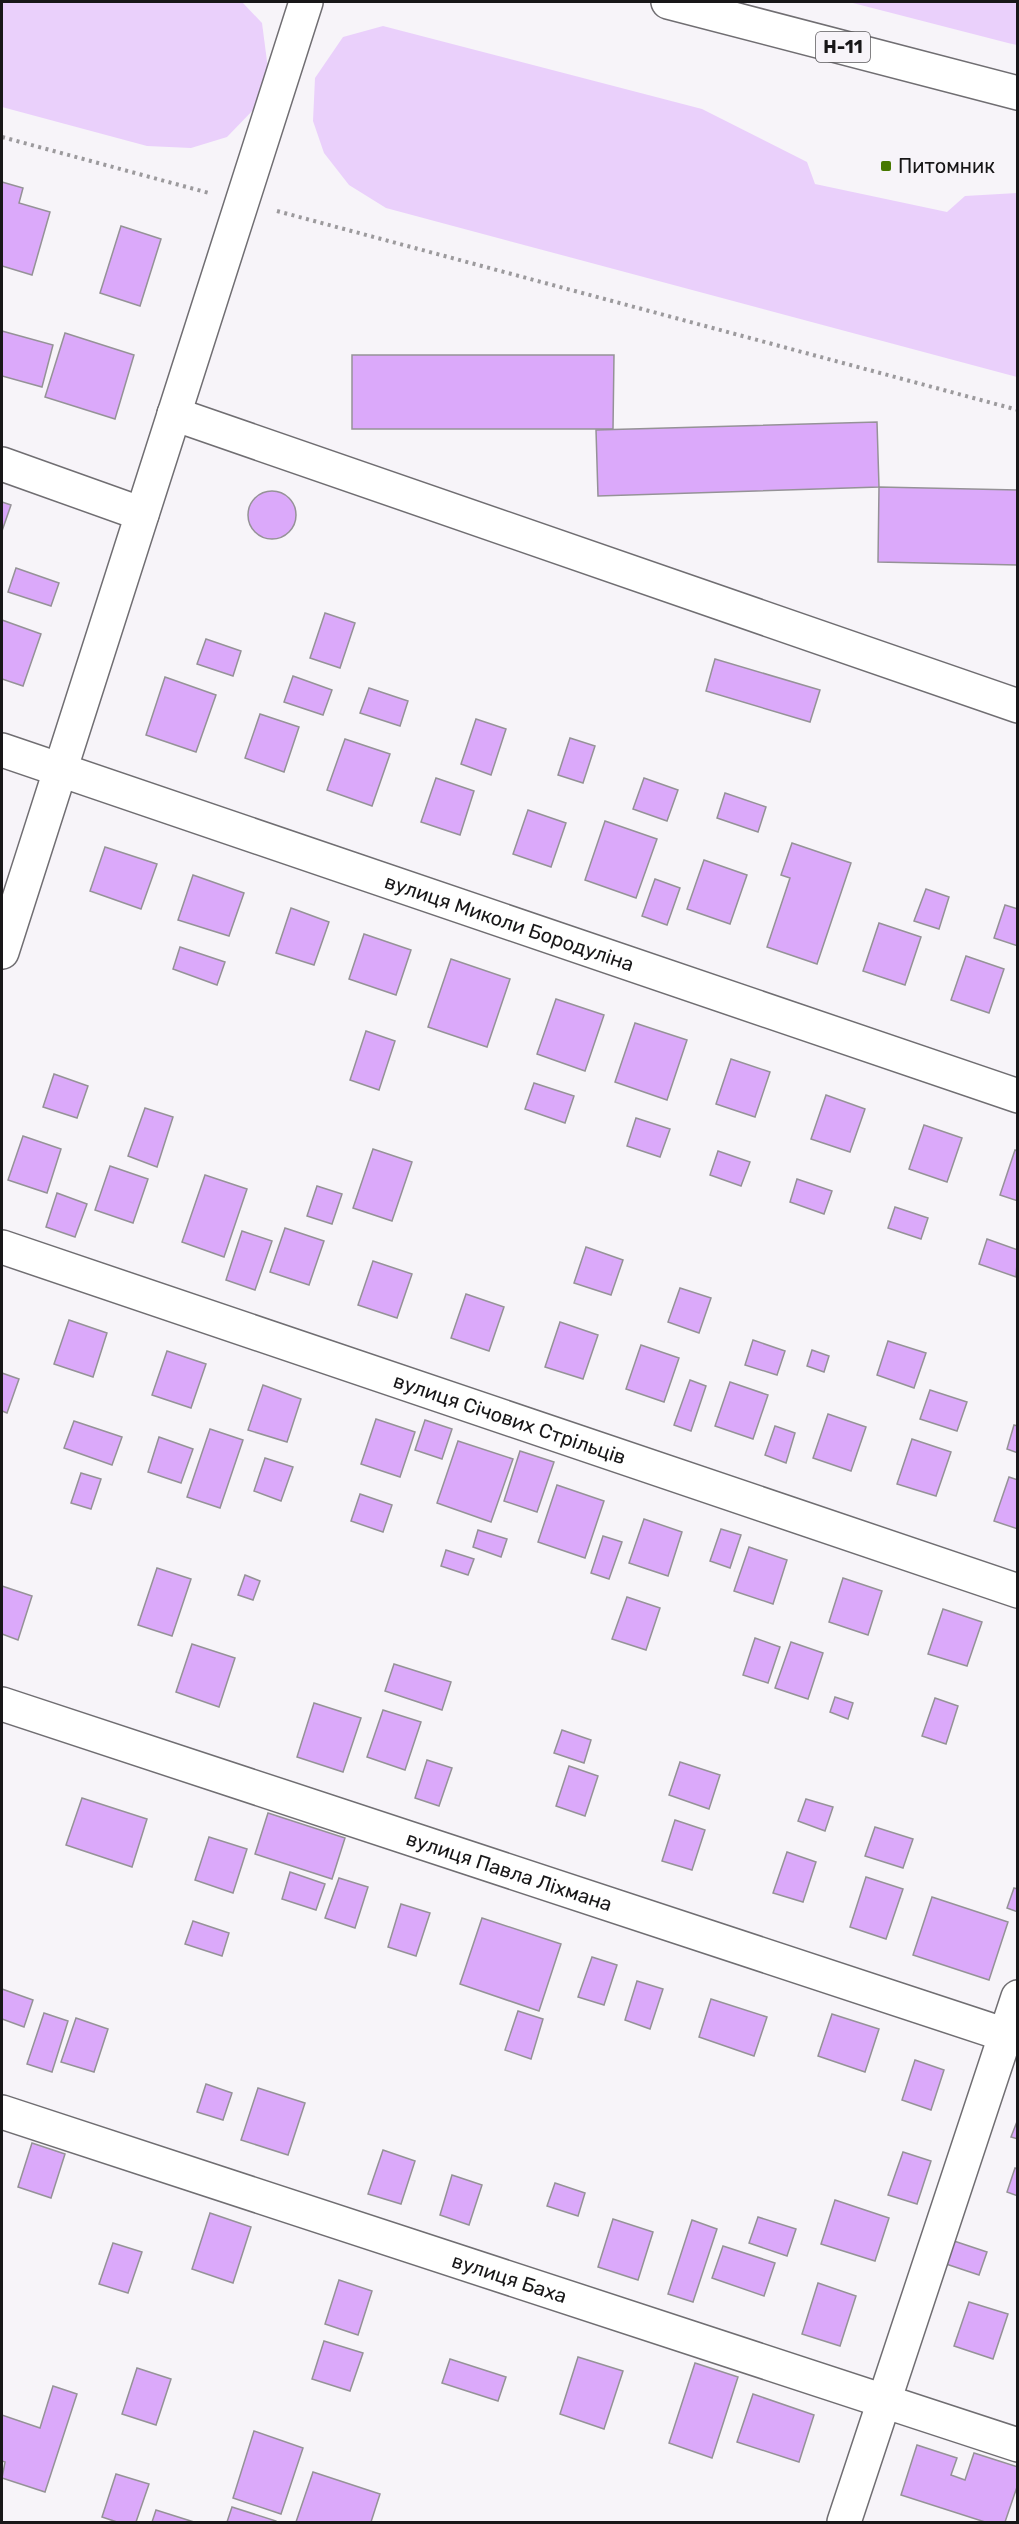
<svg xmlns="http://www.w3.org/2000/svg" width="1019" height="2524" font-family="Rubik,sans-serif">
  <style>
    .green { fill: #ead0fb }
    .building { fill: #dba9fa; stroke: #959297; stroke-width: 1.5 }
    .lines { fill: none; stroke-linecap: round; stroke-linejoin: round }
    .minor-casing { stroke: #706e72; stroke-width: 36 }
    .major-casing { stroke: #706e72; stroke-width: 36 }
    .path { stroke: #9c9a9d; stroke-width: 4; stroke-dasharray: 3 4.5; stroke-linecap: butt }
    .minor { stroke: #fff; stroke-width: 33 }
    .major { stroke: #fff; stroke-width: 33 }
    .poi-dot { fill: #477800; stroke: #f7f4f9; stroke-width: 2 }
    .labels { text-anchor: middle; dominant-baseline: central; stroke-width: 4.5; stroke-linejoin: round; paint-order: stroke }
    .shield { fill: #f7f4f9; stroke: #5b595c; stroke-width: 1.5 }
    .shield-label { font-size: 18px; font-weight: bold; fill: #181718 }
    .poi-label { font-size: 20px; fill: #181718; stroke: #f7f4f9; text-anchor: start }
    .street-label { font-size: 20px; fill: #181718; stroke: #f7f4f9 }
  </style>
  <rect width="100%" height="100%" fill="#f7f4f9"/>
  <g class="green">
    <path d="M2 2H242L262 23 268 69 257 106 227 137 191 148 147 146 2 107Z"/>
    <path d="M849 2H1017V45L1008 43Z"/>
    <path d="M383 26 702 109 807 162 815 184 947 212 965 196 1017 193V377L386 208 349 185 324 153 313 121 315 78 343 37Z"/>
  </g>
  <g class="building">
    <path d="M2 182 23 188 19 203 50 212 32 275 2 266Z"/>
    <path d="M121 226 161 239 140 306 100 293Z"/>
    <path d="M2 331 53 345 42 387 2 376Z"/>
    <path d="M65 333 134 355 115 419 45 397Z"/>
    <path d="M352 355H614L613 429H352Z"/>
    <path d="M877 422 879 487 598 496 596 430Z"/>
    <path d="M879 487 1018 490V565L878 562Z"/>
    <circle cx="272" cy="515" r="24"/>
    <path d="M2 502 11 505 2 531Z"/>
    <path d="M16 568 59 583 51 606 8 592Z"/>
    <path d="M325 613 355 623 340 668 310 658Z"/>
    <path d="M2 620 41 634 23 686 2 679Z"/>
    <path d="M206 639 241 651 233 676 197 664Z"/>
    <path d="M715 659 820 690 810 722 706 691Z"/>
    <path d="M293 676 332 690 323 715 284 702Z"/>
    <path d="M165 677 216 695 196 752 146 735Z"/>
    <path d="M369 688 408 701 400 726 360 713Z"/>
    <path d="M260 714 299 727 284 772 245 758Z"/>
    <path d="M476 719 506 729 491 775 461 764Z"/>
    <path d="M570 738 595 746 583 783 558 775Z"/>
    <path d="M345 739 390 754 372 806 327 790Z"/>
    <path d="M436 778 474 791 460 835 421 822Z"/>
    <path d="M644 778 678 790 667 821 633 809Z"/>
    <path d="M725 793 766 807 758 832 717 818Z"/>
    <path d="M528 810 566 823 551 867 513 854Z"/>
    <path d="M605 821 657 839 636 898 585 880Z"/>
    <path d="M792 843 851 863 817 964 767 947 790 878 781 875Z"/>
    <path d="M105 847 157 864 141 909 90 891Z"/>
    <path d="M704 860 747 875 730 924 687 909Z"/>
    <path d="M193 875 244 893 229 936 178 920Z"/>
    <path d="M655 879 680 888 667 925 642 916Z"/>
    <path d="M926 889 949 897 939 929 914 921Z"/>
    <path d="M1005 905 1018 909V946L994 938Z"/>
    <path d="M291 908 329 922 314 965 276 953Z"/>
    <path d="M879 923 921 937 905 985 863 971Z"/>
    <path d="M364 934 411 950 396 995 349 979Z"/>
    <path d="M180 947 225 962 217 985 173 969Z"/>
    <path d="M966 956 1004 969 989 1013 951 1000Z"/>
    <path d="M451 959 510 979 487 1047 428 1027Z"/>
    <path d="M556 999 604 1015 585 1071 537 1054Z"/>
    <path d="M635 1023 687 1040 667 1100 615 1082Z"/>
    <path d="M366 1031 395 1041 379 1090 350 1080Z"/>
    <path d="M731 1059 770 1072 755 1117 716 1104Z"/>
    <path d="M54 1074 88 1086 77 1118 43 1107Z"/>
    <path d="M534 1083 574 1096 565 1123 525 1109Z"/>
    <path d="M826 1095 865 1109 850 1152 811 1139Z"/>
    <path d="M145 1108 173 1117 157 1167 128 1156Z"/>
    <path d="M636 1118 670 1129 660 1157 627 1146Z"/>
    <path d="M924 1125 962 1138 947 1182 909 1169Z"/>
    <path d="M23 1136 61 1149 47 1193 8 1180Z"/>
    <path d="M373 1149 412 1162 392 1221 353 1208Z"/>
    <path d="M1015 1150 1018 1151V1201L1000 1195Z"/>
    <path d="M718 1151 750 1162 741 1186 710 1175Z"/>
    <path d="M110 1166 148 1179 133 1223 95 1210Z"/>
    <path d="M205 1175 247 1189 224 1257 182 1242Z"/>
    <path d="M797 1179 832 1191 824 1214 790 1202Z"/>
    <path d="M317 1186 342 1194 332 1224 307 1216Z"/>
    <path d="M57 1193 87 1204 75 1237 46 1227Z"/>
    <path d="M895 1207 928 1218 921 1239 888 1228Z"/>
    <path d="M285 1228 324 1241 309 1285 270 1272Z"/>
    <path d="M242 1231 272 1241 255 1290 226 1280Z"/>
    <path d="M987 1239 1018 1250 1016 1277 979 1264Z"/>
    <path d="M586 1247 623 1260 611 1295 574 1283Z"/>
    <path d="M373 1261 412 1274 397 1318 358 1305Z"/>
    <path d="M680 1288 711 1298 699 1333 668 1322Z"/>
    <path d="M466 1294 504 1307 489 1351 451 1338Z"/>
    <path d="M69 1320 107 1333 93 1377 54 1364Z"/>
    <path d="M560 1322 598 1335 583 1379 545 1367Z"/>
    <path d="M753 1340 785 1351 777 1375 745 1365Z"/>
    <path d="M888 1341 926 1353 914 1388 877 1375Z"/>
    <path d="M641 1345 679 1358 664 1402 626 1389Z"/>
    <path d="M812 1350 829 1356 824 1372 807 1366Z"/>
    <path d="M167 1351 206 1364 191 1408 152 1395Z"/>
    <path d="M2 1373 19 1379 7 1413 2 1411Z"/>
    <path d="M690 1380 706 1386 691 1431 674 1425Z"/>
    <path d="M730 1382 768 1395 753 1439 715 1426Z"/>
    <path d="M263 1385 301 1399 287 1442 248 1430Z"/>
    <path d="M930 1390 967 1402 957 1431 920 1419Z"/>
    <path d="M828 1414 866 1427 851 1471 813 1458Z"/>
    <path d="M376 1419 415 1432 400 1477 361 1464Z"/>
    <path d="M425 1420 452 1429 442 1459 415 1450Z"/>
    <path d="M74 1421 122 1437 112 1465 64 1448Z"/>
    <path d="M1014 1425 1018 1426V1453L1007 1449Z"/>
    <path d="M775 1426 795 1433 786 1463 765 1455Z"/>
    <path d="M210 1429 243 1440 220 1508 187 1497Z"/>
    <path d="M159 1437 193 1449 181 1483 148 1472Z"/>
    <path d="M912 1439 951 1452 936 1496 897 1484Z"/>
    <path d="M458 1441 513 1459 491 1522 437 1503Z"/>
    <path d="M520 1451 554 1462 537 1512 504 1501Z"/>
    <path d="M265 1458 293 1467 281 1501 254 1491Z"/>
    <path d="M81 1473 101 1479 91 1509 71 1503Z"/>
    <path d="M1009 1477 1018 1480V1529L994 1521Z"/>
    <path d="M557 1485 604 1501 585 1558 538 1542Z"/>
    <path d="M360 1494 392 1505 383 1532 351 1521Z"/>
    <path d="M644 1519 682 1532 668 1576 629 1563Z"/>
    <path d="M721 1529 741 1535 730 1568 710 1561Z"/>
    <path d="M478 1530 507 1539 501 1557 473 1547Z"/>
    <path d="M603 1536 622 1542 609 1579 591 1573Z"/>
    <path d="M749 1547 787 1560 773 1604 734 1591Z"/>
    <path d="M446 1550 474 1559 468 1575 441 1566Z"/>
    <path d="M157 1568 191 1579 172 1636 138 1625Z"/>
    <path d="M245 1575 260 1581 253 1600 238 1595Z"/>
    <path d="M843 1578 882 1591 868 1635 829 1622Z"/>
    <path d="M2 1586 32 1596 18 1640 2 1634Z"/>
    <path d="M627 1597 660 1608 646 1650 612 1639Z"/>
    <path d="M943 1609 982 1622 967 1666 928 1654Z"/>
    <path d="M755 1638 780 1647 768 1683 743 1675Z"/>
    <path d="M791 1642 823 1653 808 1699 775 1688Z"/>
    <path d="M192 1644 235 1658 219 1707 176 1692Z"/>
    <path d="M394 1664 451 1682 442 1710 385 1691Z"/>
    <path d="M835 1697 853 1703 848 1719 830 1712Z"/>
    <path d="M935 1698 958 1706 946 1744 922 1736Z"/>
    <path d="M314 1703 361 1718 343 1772 297 1757Z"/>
    <path d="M383 1710 421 1722 405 1770 367 1757Z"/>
    <path d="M562 1730 591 1740 584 1763 554 1753Z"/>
    <path d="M427 1760 452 1768 439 1806 415 1798Z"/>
    <path d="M680 1762 720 1775 709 1809 669 1795Z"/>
    <path d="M569 1766 598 1776 585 1816 556 1806Z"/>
    <path d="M82 1798 147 1819 132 1867 66 1845Z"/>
    <path d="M806 1799 833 1807 825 1831 798 1821Z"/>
    <path d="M268 1813 345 1838 332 1879 255 1854Z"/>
    <path d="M675 1820 705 1830 692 1870 662 1861Z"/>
    <path d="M875 1827 913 1839 903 1868 865 1856Z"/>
    <path d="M209 1837 247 1849 233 1893 195 1880Z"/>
    <path d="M787 1852 816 1862 803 1902 773 1893Z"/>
    <path d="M290 1872 325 1884 316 1910 282 1899Z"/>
    <path d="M866 1877 903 1889 886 1939 850 1927Z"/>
    <path d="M339 1878 368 1887 355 1928 325 1918Z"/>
    <path d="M1014 1888 1018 1889V1912L1007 1908Z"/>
    <path d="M932 1897 1008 1922 989 1980 913 1955Z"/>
    <path d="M401 1904 430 1913 416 1956 388 1947Z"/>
    <path d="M482 1918 561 1944 539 2011 460 1984Z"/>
    <path d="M193 1921 229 1933 222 1956 185 1944Z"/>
    <path d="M592 1957 617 1965 604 2005 578 1997Z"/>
    <path d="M637 1981 663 1989 650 2029 625 2020Z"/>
    <path d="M2 1989 33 2000 24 2027 2 2019Z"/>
    <path d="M711 1999 767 2017 754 2056 699 2037Z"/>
    <path d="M518 2011 543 2019 531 2059 505 2050Z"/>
    <path d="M44 2013 68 2021 52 2072 27 2064Z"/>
    <path d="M832 2014 879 2029 865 2072 818 2056Z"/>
    <path d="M76 2018 108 2029 94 2072 61 2062Z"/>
    <path d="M915 2060 944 2070 931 2110 902 2100Z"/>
    <path d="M206 2084 232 2093 223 2120 197 2112Z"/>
    <path d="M258 2088 305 2103 288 2155 241 2140Z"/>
    <path d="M1018 2119V2139L1011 2137Z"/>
    <path d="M32 2143 65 2154 51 2198 18 2187Z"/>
    <path d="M383 2150 415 2161 401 2204 368 2194Z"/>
    <path d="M903 2152 931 2161 917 2204 888 2195Z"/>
    <path d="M1015 2168 1018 2169V2196L1007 2192Z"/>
    <path d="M452 2175 482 2185 469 2225 440 2215Z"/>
    <path d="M555 2183 585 2193 578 2216 547 2206Z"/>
    <path d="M835 2200 889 2218 875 2261 821 2244Z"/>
    <path d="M210 2213 251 2227 233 2283 192 2269Z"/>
    <path d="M758 2217 796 2229 787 2256 749 2243Z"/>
    <path d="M613 2219 653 2232 638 2280 598 2267Z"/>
    <path d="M692 2220 717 2229 693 2302 668 2294Z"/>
    <path d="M951 2240 987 2252 979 2275 943 2263Z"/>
    <path d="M113 2243 142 2252 128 2293 99 2284Z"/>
    <path d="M723 2246 775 2263 764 2296 712 2278Z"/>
    <path d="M339 2280 372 2291 358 2335 325 2324Z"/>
    <path d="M818 2283 856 2296 840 2346 802 2334Z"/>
    <path d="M969 2302 1008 2314 993 2359 954 2346Z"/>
    <path d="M324 2341 363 2353 350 2391 312 2379Z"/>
    <path d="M578 2357 623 2371 604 2429 560 2414Z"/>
    <path d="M450 2359 506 2377 498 2401 442 2383Z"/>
    <path d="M695 2363 738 2377 712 2458 669 2443Z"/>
    <path d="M137 2368 171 2379 156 2425 122 2414Z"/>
    <path d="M53 2386 77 2394 45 2492 2 2478 5 2462 2 2461V2415L40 2428Z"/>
    <path d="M753 2394 814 2415 799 2462 737 2442Z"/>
    <path d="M254 2431 303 2448 281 2514 233 2498Z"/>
    <path d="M917 2445 957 2458 951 2475 965 2480 974 2453 1018 2467V2484L1005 2522H985L901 2495Z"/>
    <path d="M313 2472 380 2494 371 2522H296Z"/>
    <path d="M116 2474 149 2484 136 2522H117L102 2517Z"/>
    <path d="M232 2507 276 2521V2522H227Z"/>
    <path d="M156 2510 194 2522H152Z"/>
  </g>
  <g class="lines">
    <g class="minor-casing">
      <g id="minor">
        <path d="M174 414 1018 706"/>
        <path d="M2 464 142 514"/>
        <path id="s1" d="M2 750 1018 1096"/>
        <path d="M2 952 306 2"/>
        <path id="s2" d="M2 1247 1018 1591"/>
        <path id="s3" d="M2 1704 1018 2039"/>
        <path id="s4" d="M2 2112 1018 2445"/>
        <path d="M844 2522 1018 1997"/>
      </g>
    </g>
    <g class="major-casing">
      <path id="major" d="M668 2 1018 93"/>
    </g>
    <g class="path">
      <path d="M2 137 209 193"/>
      <path d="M277 211 1018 410"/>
    </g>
    <use href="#minor" class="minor"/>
    <use href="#major" class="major"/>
  </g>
  <rect class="poi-dot" x="880" y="160" width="12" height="12" rx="3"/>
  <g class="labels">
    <rect class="shield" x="816" y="32" width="54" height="30" rx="4.5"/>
    <g class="shield-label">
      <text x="843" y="47">Н-11</text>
    </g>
    <g class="poi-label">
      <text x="898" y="166">Питомник</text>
    </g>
    <g class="street-label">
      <text stroke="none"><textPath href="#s1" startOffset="536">вулиця Миколи Бородуліна</textPath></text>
      <text stroke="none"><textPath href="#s2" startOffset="536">вулиця Січових Стрільців</textPath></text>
      <text stroke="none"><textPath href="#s3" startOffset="534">вулиця Павла Ліхмана</textPath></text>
      <text stroke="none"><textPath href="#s4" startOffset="534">вулиця Баха</textPath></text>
    </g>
  </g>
  <rect width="1019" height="2524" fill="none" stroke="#181718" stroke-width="6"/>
</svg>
